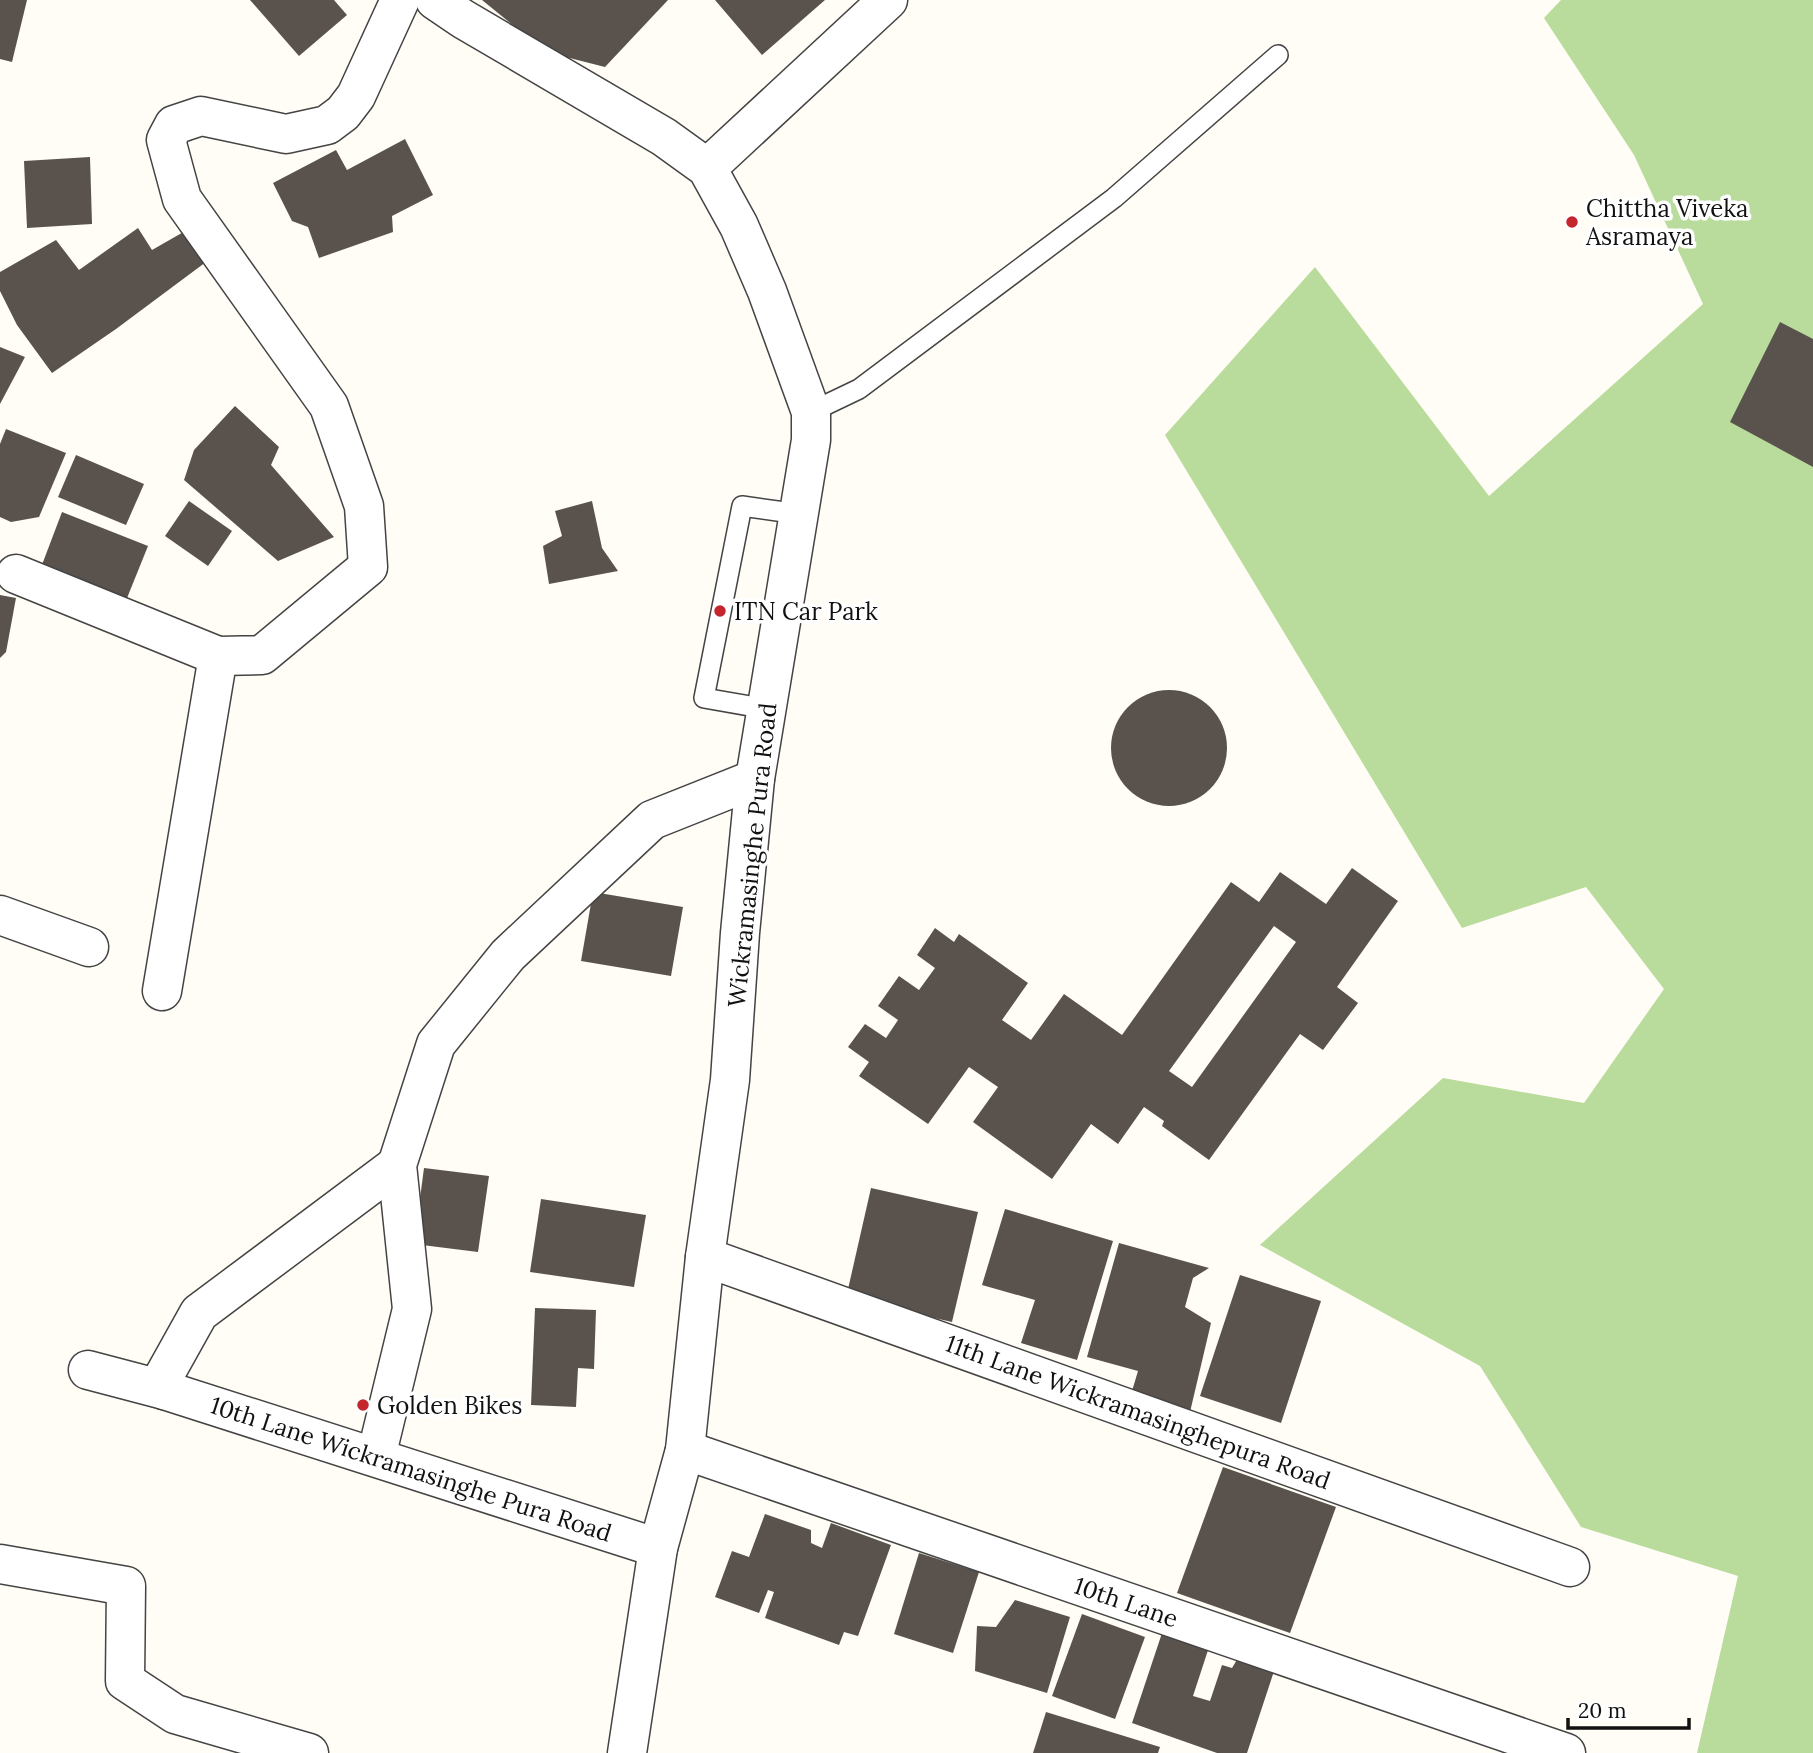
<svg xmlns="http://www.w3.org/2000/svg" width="1813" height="1753" font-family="Lora,serif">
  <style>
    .forest { fill: #b9dc9c }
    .building { fill: #5a524d; fill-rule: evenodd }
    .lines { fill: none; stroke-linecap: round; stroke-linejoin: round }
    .service-casing { stroke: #444; stroke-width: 22 }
    .minor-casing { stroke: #444; stroke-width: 41 }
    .tertiary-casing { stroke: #444; stroke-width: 41 }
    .service { stroke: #fff; stroke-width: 19 }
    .minor { stroke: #fff; stroke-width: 38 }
    .tertiary { stroke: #fff; stroke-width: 38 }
    .poi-dot { fill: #c4262e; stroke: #fff; stroke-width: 2.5 }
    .labels { text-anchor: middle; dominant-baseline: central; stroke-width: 7; stroke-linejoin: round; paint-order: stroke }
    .poi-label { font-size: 24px; fill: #111; stroke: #fff; text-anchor: start }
    .street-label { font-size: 24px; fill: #111; stroke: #fff }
  </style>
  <rect width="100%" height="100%" fill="#fffdf5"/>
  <path class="forest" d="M1561 0H1813V1753H1697L1738 1576 1581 1527 1480 1366 1260 1245 1443 1078 1584 1103 1664 989 1586 887 1462 928 1165 435 1315 267 1489 496 1703 304 1634 155 1544 18Z"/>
  <g class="building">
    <path d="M0 0H27L12 62 0 59Z"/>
    <path d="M250 0H334L347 15 299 56Z"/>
    <path d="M482 0H668L605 67 546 52Z"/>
    <path d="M715 0H825L762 55Z"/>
    <path d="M405 139 433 195 392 216 393 232 319 258 308 227 292 221 273 183 336 150 347 170Z"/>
    <path d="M90 157 92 224 27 228 24 161Z"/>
    <path d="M138 228 152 250 187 230 210 259 116 329 52 373 17 325 0 291V272L56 240 79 270Z"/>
    <path d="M1780 322 1813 339V467L1730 422Z"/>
    <path d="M0 347 25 357 0 404Z"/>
    <path d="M235 406 279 447 271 465 334 537 278 561 184 480 194 450Z"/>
    <path d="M6 429 66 453 39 517 11 522 0 517V444Z"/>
    <path d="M76 455 144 484 126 525 58 497Z"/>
    <path d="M189 501 232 531 208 566 165 536Z"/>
    <path d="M592 501 602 548 618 571 549 584 543 546 562 536 555 511Z"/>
    <path d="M62 512 148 546 125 603 40 570Z"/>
    <path d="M0 595 16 598 6 652 0 658Z"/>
    <circle cx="1169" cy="748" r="58"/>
    <path d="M1352 868 1398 901 1337 987 1358 1003 1323 1050 1300 1034 1209 1160 1162 1126 1164 1121 1144 1107 1118 1144 1091 1124 1052 1179 973 1122 998 1087 969 1067 928 1124 859 1076 869 1062 848 1047 865 1024 886 1038 898 1020 878 1006 899 976 919 990 935 968 917 955 935 928 954 942 959 934 1028 983 1002 1020 1031 1040 1064 994 1122 1035 1231 882 1259 902 1280 872 1326 904ZM1274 926 1296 942 1192 1087 1169 1071Z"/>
    <path d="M593 892 683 907 671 976 581 961Z"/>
    <path d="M424 1168 489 1176 478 1252 414 1244Z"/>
    <path d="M871 1188 978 1212 952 1322 846 1298Z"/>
    <path d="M541 1199 646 1215 634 1287 530 1272Z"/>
    <path d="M1005 1209 1113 1241 1077 1360 1021 1343 1035 1300 982 1285Z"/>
    <path d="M1119 1243 1209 1268 1193 1278 1185 1307 1211 1323 1190 1412 1129 1401 1138 1371 1087 1357Z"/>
    <path d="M1240 1275 1321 1301 1281 1423 1200 1396Z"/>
    <path d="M535 1308 596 1310 594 1369 578 1368 576 1407 531 1405Z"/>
    <path d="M1223 1467 1336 1507 1290 1633 1177 1593Z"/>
    <path d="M765 1514 811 1530V1543L822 1548 831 1523 891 1545 858 1636 844 1632 839 1645 765 1618 774 1592 768 1590 759 1613 715 1597 732 1551 749 1557Z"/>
    <path d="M919 1553 979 1572 953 1653 894 1634Z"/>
    <path d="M1015 1600 1070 1617 1047 1693 975 1671 977 1626 996 1627Z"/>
    <path d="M1082 1614 1145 1637 1115 1719 1052 1696Z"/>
    <path d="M1165 1624 1211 1641 1193 1696 1210 1701 1222 1665 1232 1668 1241 1653 1276 1665 1247 1753H1217L1132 1723Z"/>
    <path d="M1046 1712 1160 1747 1158 1753H1033Z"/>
  </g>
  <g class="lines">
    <g class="service-casing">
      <g id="service">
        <path d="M811 412 859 389 1114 198 1278 55"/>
        <path d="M767 709 704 698 742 506 799 514"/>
      </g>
    </g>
    <g class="minor-casing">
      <g id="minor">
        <path d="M707 168 888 0"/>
        <path d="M16 574 218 656 262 655 368 567 364 506 329 406 182 199 166 140 174 125 201 116 286 134 327 125 343 113 356 96 400 0"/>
        <path d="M0 915 89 947"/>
        <path d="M162 991 218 656"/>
        <path d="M705 1257 1570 1567"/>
        <path d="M88 1370 164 1390 658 1548"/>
        <path d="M164 1390 165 1374 199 1313 397 1165"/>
        <path d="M685 1450 1566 1753"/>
        <path d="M376 1457 412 1309 397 1165 436 1044 508 955 652 820 755 779"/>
        <path d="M0 1564 126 1586 125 1681 175 1714 309 1753"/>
      </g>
    </g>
    <g class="tertiary-casing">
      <path id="tertiary" d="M435 0 463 19 664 137 707 168 739 226 767 291 811 412V440L755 779 740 933 730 1080 705 1257 685 1450 658 1548 627 1753"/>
    </g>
    <use href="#service" class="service"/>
    <use href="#minor" class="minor"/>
    <use href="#tertiary" class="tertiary"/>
  </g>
  <g class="poi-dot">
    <circle cx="1572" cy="222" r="7"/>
    <circle cx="720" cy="611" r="7"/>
    <circle cx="363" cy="1405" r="7"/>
  </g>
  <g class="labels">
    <g class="poi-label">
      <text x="1586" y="208">Chittha Viveka<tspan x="1586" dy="28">Asramaya</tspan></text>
      <text x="734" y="611">ITN Car Park</text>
      <text x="377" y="1405">Golden Bikes</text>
    </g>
    <g class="street-label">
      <text transform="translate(752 855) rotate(-84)">Wickramasinghe Pura Road</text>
      <text transform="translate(1138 1412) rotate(20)">11th Lane Wickramasinghepura Road</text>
      <text transform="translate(411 1469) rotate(18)">10th Lane Wickramasinghe Pura Road</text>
      <text transform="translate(1126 1602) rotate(19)">10th Lane</text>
    </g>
  </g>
  <path d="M1568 1718v10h121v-10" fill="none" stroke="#111111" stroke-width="3.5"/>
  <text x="1578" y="1718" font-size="21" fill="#111111" stroke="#ffffff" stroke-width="5" paint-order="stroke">20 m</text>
</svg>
